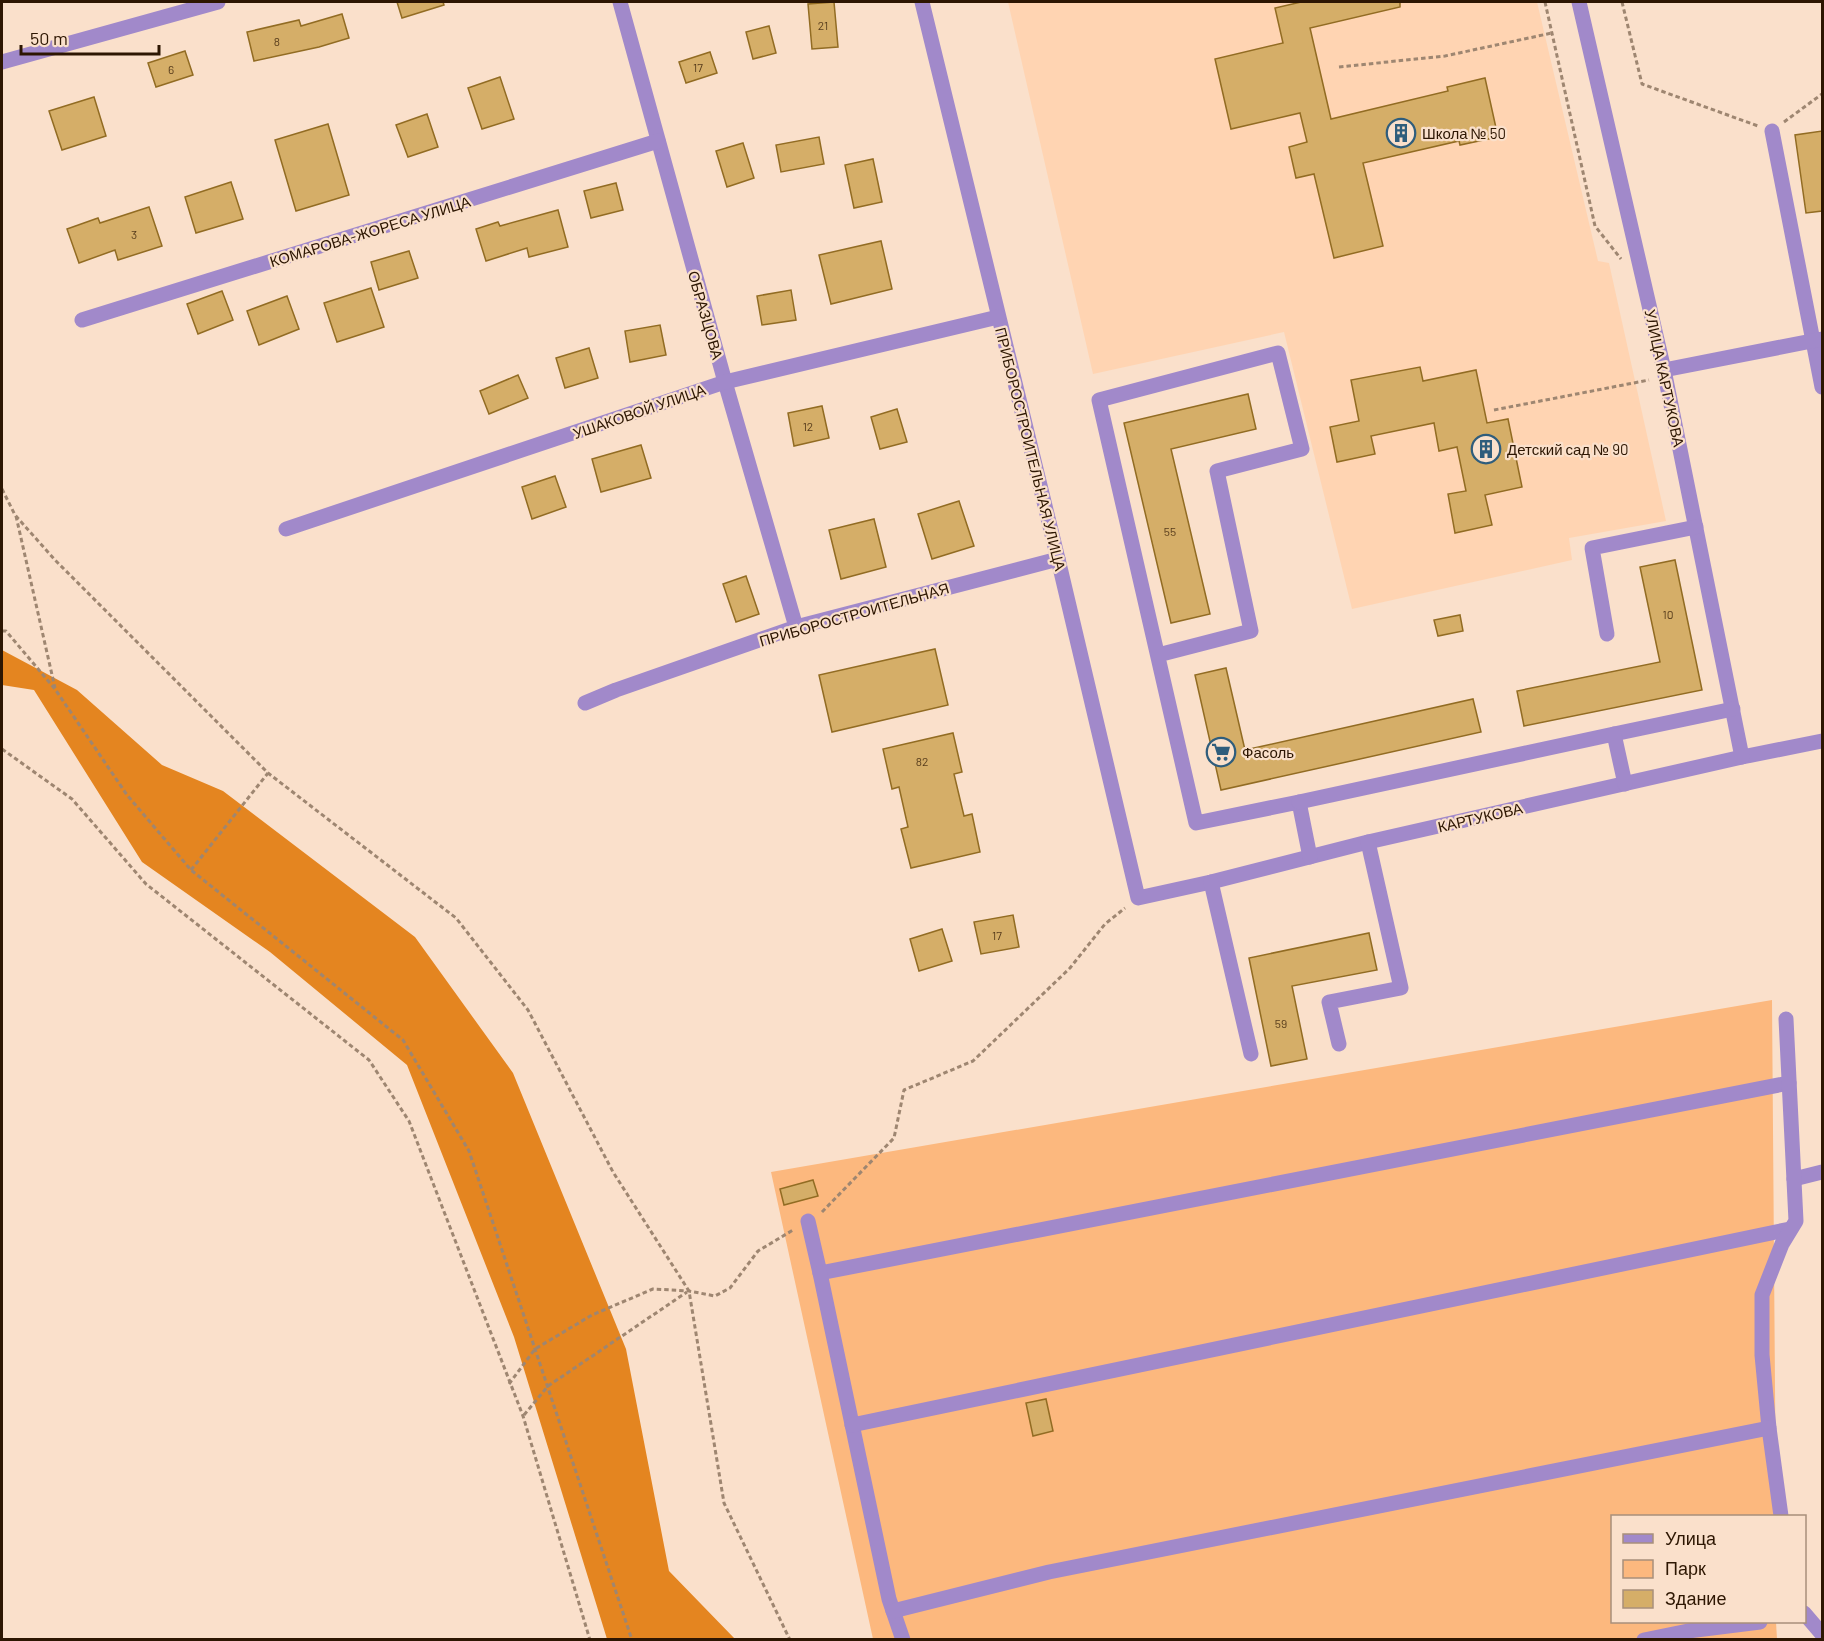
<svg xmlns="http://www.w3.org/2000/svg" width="1824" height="1641" font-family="Barlow,sans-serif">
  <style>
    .built { fill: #ffd4b2 }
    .green { fill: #fcb87e }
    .forest { fill: #e48520 }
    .building { fill: #d5ae68; stroke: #926c23; stroke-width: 1.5 }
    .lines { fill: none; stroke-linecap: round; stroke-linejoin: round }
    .path { stroke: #9e8671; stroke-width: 3; stroke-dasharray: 4.5 3; stroke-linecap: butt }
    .minor { stroke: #a189ca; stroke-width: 15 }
    .labels { text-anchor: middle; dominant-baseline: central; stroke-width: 4.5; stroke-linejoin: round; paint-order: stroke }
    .number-label { font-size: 12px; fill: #573c1c }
    .poi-label { font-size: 15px; fill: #2d1602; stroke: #fae0cb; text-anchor: start }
    .street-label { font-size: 15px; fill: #2d1602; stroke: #fae0cb }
  </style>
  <rect width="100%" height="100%" fill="#fae0cb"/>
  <path class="built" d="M1008 2H1537L1598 261 1609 263 1666 521 1569 538 1572 560 1352 609 1284 332 1093 374Z"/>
  <path class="green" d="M1772 1000 1776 1516H1612V1622H1776L1777 1639H873L771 1172Z"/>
  <path class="forest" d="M2 650 77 690 162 765 223 791 415 937 513 1073 626 1349 669 1571 735 1639H607L514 1337 407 1065 270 952 142 862 34 690 2 685Z"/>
  <g class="building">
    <path d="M397 2H443L444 5 402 18Z"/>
    <path d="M834 2 838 47 812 49 808 4Z"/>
    <path d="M1301 2H1400V7L1310 28 1331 119 1448 91 1447 87 1485 78 1498 137 1460 145 1459 141 1363 163 1383 246 1334 258 1314 174 1296 178 1289 147 1307 142 1300 113 1231 129 1215 59 1283 43 1275 8Z"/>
    <path d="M342 14 349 38 319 47 254 61 247 32 299 20 301 26Z"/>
    <path d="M769 26 776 53 753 59 746 32Z"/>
    <path d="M185 51 193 75 156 87 148 63Z"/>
    <path d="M710 52 717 73 686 83 679 62Z"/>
    <path d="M500 77 514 119 482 129 468 88Z"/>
    <path d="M94 97 106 136 62 150 49 111Z"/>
    <path d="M427 114 438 147 408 157 396 125Z"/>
    <path d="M328 124 349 195 296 211 275 140Z"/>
    <path d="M1822 131V211L1806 213 1795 135Z"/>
    <path d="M819 137 824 164 781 172 776 145Z"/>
    <path d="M743 143 754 178 727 187 716 151Z"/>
    <path d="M873 159 882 202 854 208 845 165Z"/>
    <path d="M231 182 243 219 196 233 185 197Z"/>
    <path d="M616 183 623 210 591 218 584 191Z"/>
    <path d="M149 207 162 246 118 260 115 250 79 263 67 229 98 218 100 223Z"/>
    <path d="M558 210 568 247 529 257 527 248 486 261 476 229 498 222 500 226Z"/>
    <path d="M881 241 892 289 831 304 819 255Z"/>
    <path d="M409 251 418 278 379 290 371 262Z"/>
    <path d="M371 288 384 327 337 342 324 303Z"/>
    <path d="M791 290 796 320 762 325 757 296Z"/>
    <path d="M222 291 233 320 198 334 187 304Z"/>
    <path d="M287 296 299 329 259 345 247 311Z"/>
    <path d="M660 325 666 355 630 362 625 331Z"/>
    <path d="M589 348 598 378 565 388 556 358Z"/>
    <path d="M1420 367 1423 381 1476 370 1487 423 1508 419 1522 487 1485 495 1492 525 1455 533 1448 494 1466 491 1457 447 1439 451 1434 423 1371 436 1375 454 1337 462 1330 427 1359 421 1351 380Z"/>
    <path d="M518 375 528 398 489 414 480 391Z"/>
    <path d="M1248 394 1256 429 1171 449 1210 614 1171 623 1124 423Z"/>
    <path d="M822 406 829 438 794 446 788 413Z"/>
    <path d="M897 409 907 442 880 449 871 417Z"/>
    <path d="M641 445 651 478 601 492 592 459Z"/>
    <path d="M555 476 566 507 532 519 522 487Z"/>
    <path d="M959 501 974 546 932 559 918 514Z"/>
    <path d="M874 519 886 567 841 579 829 530Z"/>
    <path d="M1675 560 1702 690 1524 726 1517 691 1660 662 1640 567Z"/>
    <path d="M746 576 759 614 736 622 723 584Z"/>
    <path d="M1460 615 1463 631 1438 636 1434 620Z"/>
    <path d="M935 649 948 705 832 732 819 675Z"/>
    <path d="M1226 668 1245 750 1473 699 1481 732 1221 790 1195 675Z"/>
    <path d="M953 733 962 772 954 774 964 816 972 814 980 852 911 868 901 829 908 827 899 787 892 789 883 749Z"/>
    <path d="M1013 915 1019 947 981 954 974 922Z"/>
    <path d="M942 929 952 961 919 971 910 939Z"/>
    <path d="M1369 933 1377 970 1292 986 1307 1059 1271 1066 1249 958Z"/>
    <path d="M813 1180 818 1196 784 1205 780 1189Z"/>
    <path d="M1046 1399 1053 1431 1033 1436 1026 1403Z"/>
  </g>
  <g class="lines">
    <g class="path">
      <path d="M1545 2 1595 226 1621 259"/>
      <path d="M1622 2 1642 84 1758 126"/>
      <path d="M1339 67 1445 56 1552 33"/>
      <path d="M1784 122 1822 94"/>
      <path d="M1494 410 1649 380"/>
      <path d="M2 489 15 515 55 560 268 773 456 918 528 1010 613 1172 689 1291 724 1503 790 1640"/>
      <path d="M16 516 55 688"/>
      <path d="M2 631H6L55 689 127 795 191 870 403 1040 469 1151 632 1640"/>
      <path d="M2 749 72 799 146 884 369 1060 409 1121 523 1416 590 1640"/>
      <path d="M191 870 268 773"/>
      <path d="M822 1212 894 1138 904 1090 973 1061 1070 968 1105 924 1125 908"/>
      <path d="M509 1384 535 1349 592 1315 653 1289 689 1291 715 1296 730 1288 758 1251 793 1230"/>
      <path d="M524 1415 548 1386 687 1292"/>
    </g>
    <g class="minor">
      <path d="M620 2 725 382 796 627"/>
      <path d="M922 2 1058 559 1138 898 1211 882 1368 842 1742 757 1822 741"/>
      <path d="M1579 2 1664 370 1742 757"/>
      <path d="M2 62 218 2"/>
      <path d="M1772 131 1822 387"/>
      <path d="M82 320 658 141"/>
      <path d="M1664 370 1822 339"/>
      <path d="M286 529 725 382 998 317"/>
      <path d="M1607 634 1592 548 1696 527"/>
      <path d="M1158 655 1251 631 1217 471 1302 449 1278 353 1099 400 1196 823 1299 802 1310 857"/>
      <path d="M585 703 616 690 796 627 1058 559"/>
      <path d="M1614 734 1733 709"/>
      <path d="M1299 802 1614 734 1625 784"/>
      <path d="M1211 882 1251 1054"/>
      <path d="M1339 1044 1329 1002 1401 988 1368 842"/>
      <path d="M1794 1179 1822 1172"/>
      <path d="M808 1221 820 1273 1789 1083"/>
      <path d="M820 1273 889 1599 903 1640"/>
      <path d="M852 1425 1790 1229"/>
      <path d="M1781 1516 1769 1428 1762 1355V1295L1782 1244 1796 1221 1786 1019"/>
      <path d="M893 1611 1049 1572 1769 1428"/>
      <path d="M1804 1613 1822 1634"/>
      <path d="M1644 1640 1688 1631 1760 1622"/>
    </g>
  </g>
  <defs>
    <g id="building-ring" transform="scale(1.5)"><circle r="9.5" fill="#fae0cb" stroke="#2f5d7c" stroke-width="1.5"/><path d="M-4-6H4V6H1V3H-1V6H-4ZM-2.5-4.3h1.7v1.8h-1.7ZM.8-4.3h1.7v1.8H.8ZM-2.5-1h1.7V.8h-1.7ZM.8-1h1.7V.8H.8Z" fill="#2f5d7c"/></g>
    <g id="supermarket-ring" transform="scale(1.5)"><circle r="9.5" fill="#fae0cb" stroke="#2f5d7c" stroke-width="1.5"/><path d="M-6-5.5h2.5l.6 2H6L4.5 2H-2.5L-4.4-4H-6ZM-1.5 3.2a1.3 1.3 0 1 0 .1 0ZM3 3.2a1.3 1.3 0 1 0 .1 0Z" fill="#2f5d7c"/></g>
  </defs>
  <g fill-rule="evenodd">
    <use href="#building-ring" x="1401" y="133"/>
    <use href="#building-ring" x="1486" y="449"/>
    <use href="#supermarket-ring" x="1221" y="752"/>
  </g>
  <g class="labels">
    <g class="number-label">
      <text x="823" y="25">21</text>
      <text x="277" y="41">8</text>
      <text x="698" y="67">17</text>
      <text x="171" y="69">6</text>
      <text x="134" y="234">3</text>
      <text x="808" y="426">12</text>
      <text x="1170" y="531">55</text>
      <text x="1668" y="614">10</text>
      <text x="922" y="761">82</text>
      <text x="997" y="935">17</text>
      <text x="1281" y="1023">59</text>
    </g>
    <g class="poi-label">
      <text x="1422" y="133">Школа № 50</text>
      <text x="1507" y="449">Детский сад № 90</text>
      <text x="1242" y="752">Фасоль</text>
    </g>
    <g class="street-label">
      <text transform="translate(370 231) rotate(-17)">КОМАРОВА-ЖОРЕСА УЛИЦА</text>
      <text transform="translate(706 315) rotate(74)">ОБРАЗЦОВА</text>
      <text transform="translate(1665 378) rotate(78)">УЛИЦА КАРТУКОВА</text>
      <text transform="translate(639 411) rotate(-19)">УШАКОВОЙ УЛИЦА</text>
      <text transform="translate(1031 449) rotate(76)">ПРИБОРОСТРОИТЕЛЬНАЯ УЛИЦА</text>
      <text transform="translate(854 614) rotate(-16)">ПРИБОРОСТРОИТЕЛЬНАЯ</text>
      <text transform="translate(1480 817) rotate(-13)">КАРТУКОВА</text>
    </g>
  </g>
  <rect width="1824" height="1641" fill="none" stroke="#2d1602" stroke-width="6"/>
  <rect x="1611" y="1515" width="195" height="108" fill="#fae0cb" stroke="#a88f7b" stroke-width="1.5"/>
  <rect x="1623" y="1534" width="30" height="9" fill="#a189ca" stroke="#a88f7b" stroke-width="1.5"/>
  <text x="1665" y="1545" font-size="18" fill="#2d1602">Улица</text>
  <rect x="1623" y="1560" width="30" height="18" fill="#fcb87e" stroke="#a88f7b" stroke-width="1.5"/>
  <text x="1665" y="1575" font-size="18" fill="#2d1602">Парк</text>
  <rect x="1623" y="1590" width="30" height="18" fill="#d5ae68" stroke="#a88f7b" stroke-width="1.5"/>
  <text x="1665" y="1605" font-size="18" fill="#2d1602">Здание</text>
  <path d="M21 45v9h138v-9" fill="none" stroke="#2d1602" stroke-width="3"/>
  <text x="30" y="45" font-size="18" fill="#2d1602" stroke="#fae0cb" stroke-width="4.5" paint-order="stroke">50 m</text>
</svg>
